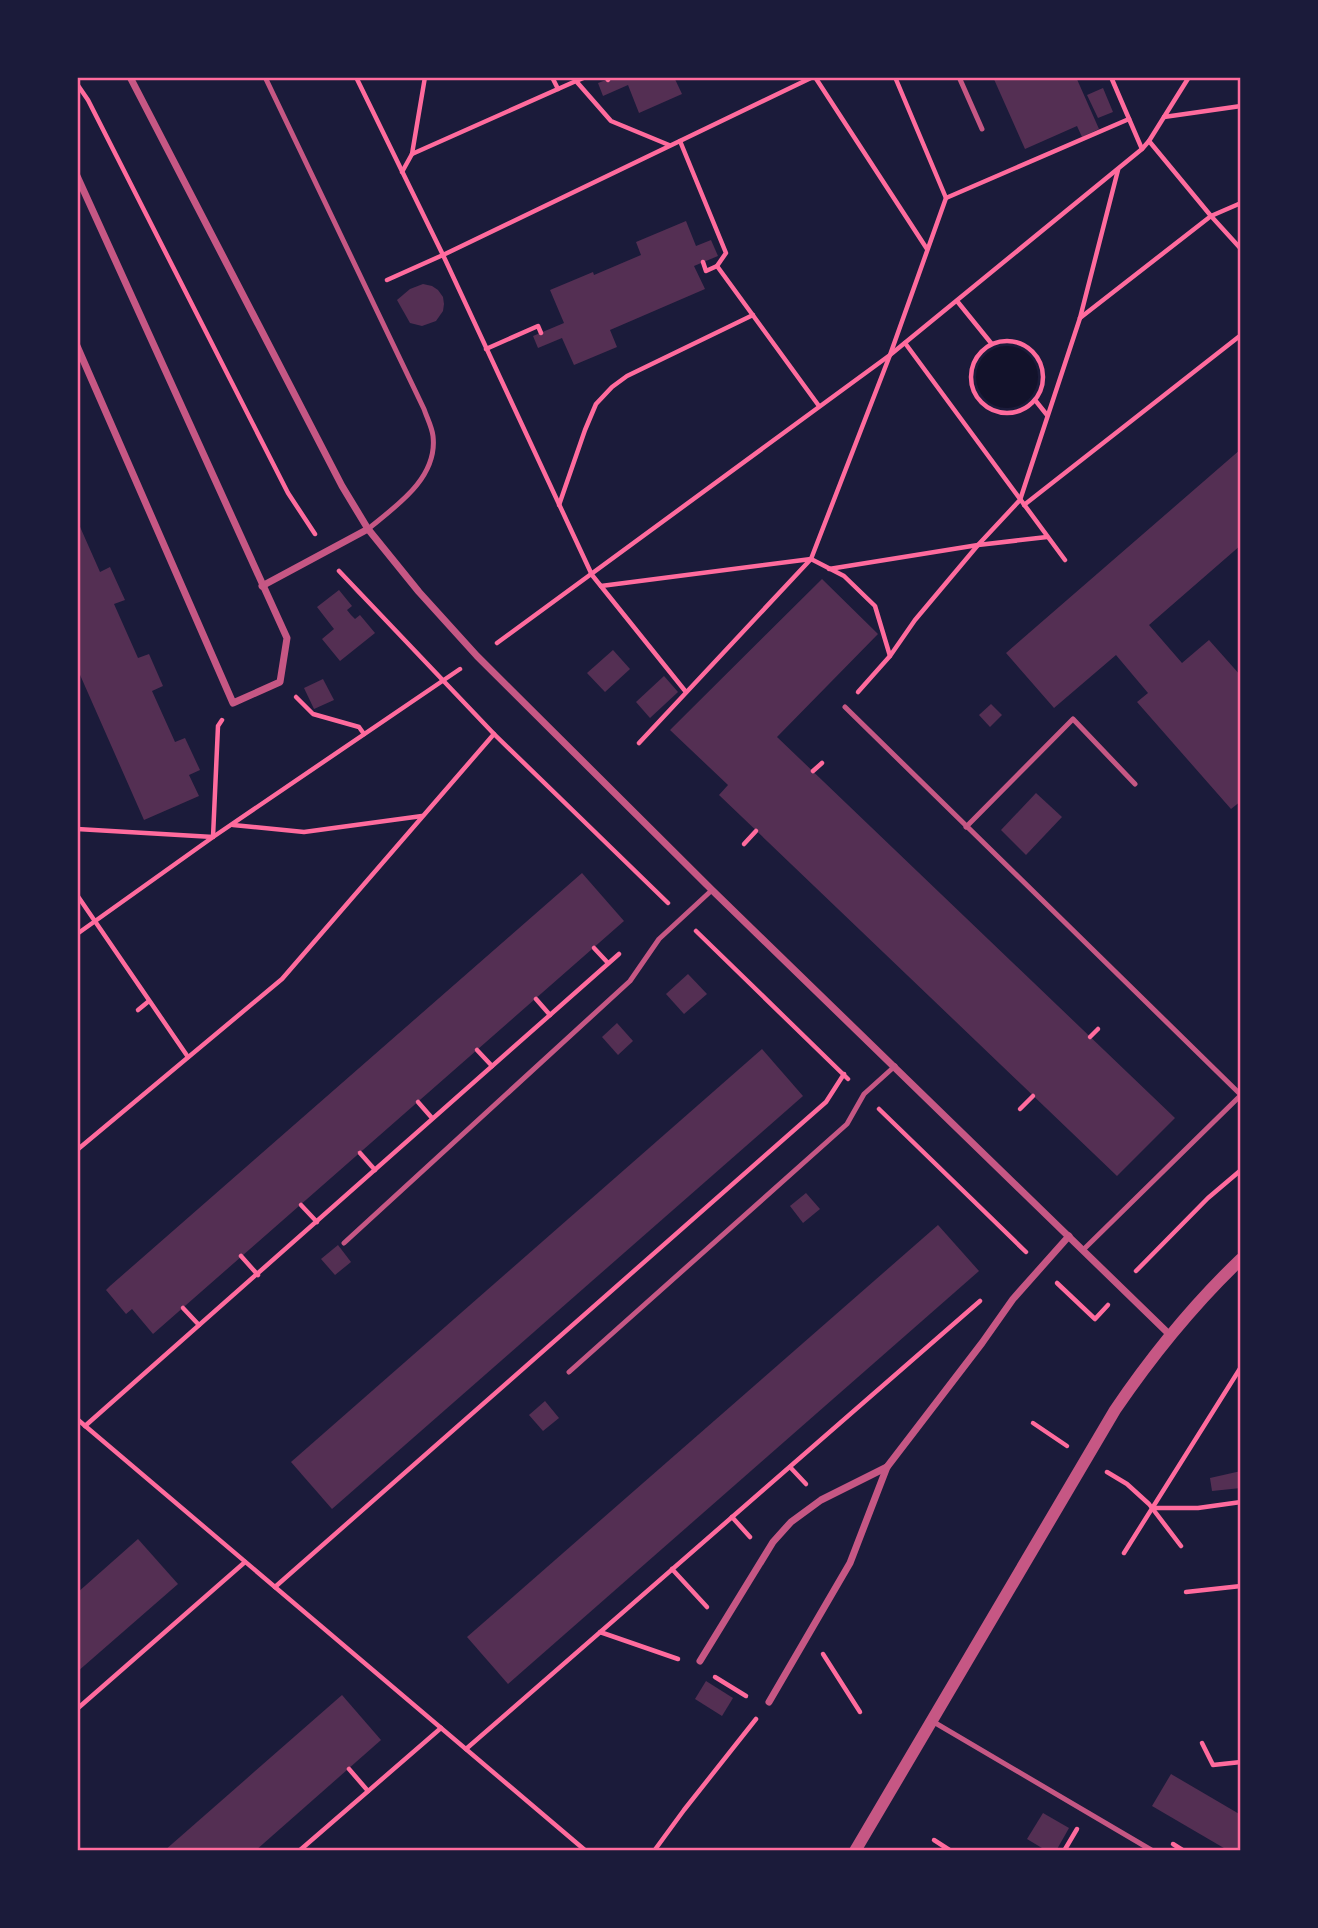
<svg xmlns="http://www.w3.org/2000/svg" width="1318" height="1928" font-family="Arial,sans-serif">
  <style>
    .water { fill: #12122b }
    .building { fill: #542f53 }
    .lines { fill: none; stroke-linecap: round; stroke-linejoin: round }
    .path { stroke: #ff6b9d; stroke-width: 4.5 }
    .service { stroke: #c65784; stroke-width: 5 }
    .minor { stroke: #c65784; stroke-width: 7 }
    .tertiary { stroke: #c65784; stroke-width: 12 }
    .neatline { fill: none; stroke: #ff6b9d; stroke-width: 2.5 }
  </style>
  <rect width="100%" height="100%" fill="#1b1b3a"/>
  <circle class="water" cx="1007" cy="377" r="31"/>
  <g class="building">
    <path d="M614 77H674L682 94 639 113 628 85 603 96 598 83Z"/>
    <path d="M993 77H1076L1099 129 1082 137 1077 126 1025 149Z"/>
    <path d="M1103 88 1113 112 1098 118 1087 95Z"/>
    <path d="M686 221 696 246 711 240 718 256 694 266 705 289 610 330 617 347 574 365 562 338 538 348 533 336 564 323 550 290 593 272 594 275 641 255 636 242Z"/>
    <path d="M423 284 432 286 438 290 443 297 444 304 443 311 436 321 422 326 410 323 397 300 410 289Z"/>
    <path d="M1241 449V545L1149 625 1182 663 1209 640 1241 676V801L1231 809 1137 702 1148 693 1116 655 1054 708 1006 653Z"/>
    <path d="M77 520 100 572 110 567 125 600 114 604 138 658 149 654 163 686 152 691 175 742 185 738 200 770 189 775 199 796 144 820 77 668Z"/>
    <path d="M822 579 878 634 777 737 1175 1118 1117 1176 719 795 728 785 670 730Z"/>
    <path d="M339 590 352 606 347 610 351 615 355 619 360 615 375 633 340 661 322 639 334 629 317 607Z"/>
    <path d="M613 650 630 669 605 692 587 673Z"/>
    <path d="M664 676 678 692 650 718 636 702Z"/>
    <path d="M323 679 334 700 314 709 304 688Z"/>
    <path d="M991 704 1002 715 990 727 979 715Z"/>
    <path d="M1036 793 1062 817 1026 855 1001 830Z"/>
    <path d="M582 873 624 921 153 1334 132 1309 126 1314 106 1290 110 1286Z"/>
    <path d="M688 974 707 994 684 1014 666 994Z"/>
    <path d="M617 1023 633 1041 618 1055 602 1037Z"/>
    <path d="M762 1049 803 1096 332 1509 291 1462Z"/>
    <path d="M806 1193 820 1209 803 1223 790 1206Z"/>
    <path d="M938 1225 979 1271 508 1684 467 1637Z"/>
    <path d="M338 1245 351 1262 335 1275 321 1259Z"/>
    <path d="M545 1401 559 1418 543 1431 529 1415Z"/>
    <path d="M1241 1471V1488L1212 1491 1210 1478Z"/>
    <path d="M138 1539 178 1584 77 1672V1593Z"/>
    <path d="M706 1681 733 1698 722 1716 695 1699Z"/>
    <path d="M342 1695 381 1740 255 1851H164Z"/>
    <path d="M1171 1774 1241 1815V1851H1229L1152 1806Z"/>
    <path d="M1043 1813 1069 1828 1056 1851H1047L1027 1839Z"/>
  </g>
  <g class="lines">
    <g class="path">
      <path d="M356 77 443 255 592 575 686 692"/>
      <path d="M552 77 558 89"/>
      <path d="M606 77 608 80"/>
      <path d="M815 77 927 249"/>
      <path d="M1111 77 1142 149"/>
      <path d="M576 81 586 77"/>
      <path d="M77 84 88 100 288 493 315 534"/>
      <path d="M1164 117 1241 106"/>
      <path d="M680 141 726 253 717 266 706 271 703 262"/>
      <path d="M1149 141 1211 216 1241 249"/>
      <path d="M412 154 576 81 611 121 669 145"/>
      <path d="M402 172 412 154 425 77"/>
      <path d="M946 198 1129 119"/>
      <path d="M717 266 819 406"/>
      <path d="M387 280 443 255 813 77"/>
      <path d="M957 301 991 343"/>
      <path d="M1080 318 1211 216 1241 203"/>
      <circle cx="1007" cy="377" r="36"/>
      <path d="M905 343 1065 560"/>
      <path d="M486 349 538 326 541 333"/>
      <path d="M1035 400 1047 415"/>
      <path d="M559 505 585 430 596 404 612 387 627 376 753 315"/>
      <path d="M1024 505 1241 335"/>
      <path d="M829 569 978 545 1047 537"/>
      <path d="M339 571 494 734 668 903"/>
      <path d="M601 586 811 559 844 576 875 606 890 656 915 620 978 545 1020 500 1080 318 1118 170"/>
      <path d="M497 643 890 355 1142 149 1149 141 1189 77"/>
      <path d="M858 692 890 656"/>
      <path d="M296 697 313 714 359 727 364 734"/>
      <path d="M639 743 811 559 890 355 946 198 895 77"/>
      <path d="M813 771 822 763"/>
      <path d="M233 825 304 832 422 816"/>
      <path d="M77 829 213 837 218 726 222 720"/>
      <path d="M744 844 756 831"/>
      <path d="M77 895 188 1057"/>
      <path d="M696 931 848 1079"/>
      <path d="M77 934 213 837 460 669"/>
      <path d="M594 948 608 963"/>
      <path d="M536 999 550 1015"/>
      <path d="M138 1010 149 1001"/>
      <path d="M1090 1037 1098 1029"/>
      <path d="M477 1050 492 1066"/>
      <path d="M418 1102 432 1118"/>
      <path d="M879 1109 1026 1252"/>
      <path d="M1020 1109 1033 1096"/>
      <path d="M77 1150 282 979 494 734"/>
      <path d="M360 1153 375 1170"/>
      <path d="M301 1205 317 1222"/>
      <path d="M241 1256 258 1275"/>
      <path d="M1136 1271 1208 1198 1241 1170"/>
      <path d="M1057 1283 1095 1319 1108 1305"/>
      <path d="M183 1308 199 1325"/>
      <path d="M77 1419 586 1851"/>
      <path d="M1033 1423 1067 1446"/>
      <path d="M85 1426 619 954"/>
      <path d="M790 1467 806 1484"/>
      <path d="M1107 1472 1127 1484 1149 1504 1181 1546"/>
      <path d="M1154 1508H1198L1241 1502"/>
      <path d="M732 1517 750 1537"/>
      <path d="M1124 1553 1241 1367"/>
      <path d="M672 1569 707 1607"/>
      <path d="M275 1587 826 1102 844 1074"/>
      <path d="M1186 1592 1241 1586"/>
      <path d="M600 1632 678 1659"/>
      <path d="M823 1654 860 1712"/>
      <path d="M715 1677 746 1696"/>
      <path d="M77 1709 245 1562"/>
      <path d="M1202 1743 1213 1765 1241 1762"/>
      <path d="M466 1749 980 1301"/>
      <path d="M349 1769 368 1791"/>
      <path d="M934 1840 951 1851"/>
      <path d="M1173 1844 1184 1851"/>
      <path d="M299 1851 441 1728"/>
      <path d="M654 1851 684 1810 756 1719"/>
      <path d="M1064 1851 1077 1829"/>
    </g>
    <g class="service">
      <path d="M265 77 424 409C427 418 432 427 433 436 438 478 396 506 368 529"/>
      <path d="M959 77 982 129"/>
      <path d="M845 707 1241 1095 1083 1250"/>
      <path d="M966 827 1073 719 1135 784"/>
      <path d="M344 1243 630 981 659 939 712 890"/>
      <path d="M569 1372 847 1124 864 1094 895 1066"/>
      <path d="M932 1721 1153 1851"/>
    </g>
    <g class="minor">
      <path d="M130 77 342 486 368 529 419 592 477 656 712 890 1170 1335"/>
      <path d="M77 176 287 638 280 682 233 703 77 346"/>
      <path d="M262 586 368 529"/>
      <path d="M700 1661 773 1542 791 1522 821 1500 887 1467"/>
      <path d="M769 1702 850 1563 887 1467 982 1343 1013 1299 1069 1236"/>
    </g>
    <path class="tertiary" d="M855 1851 1115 1410C1153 1354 1192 1306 1241 1259"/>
  </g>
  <rect width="1318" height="1928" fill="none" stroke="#1b1b3a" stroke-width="158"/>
  <rect x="79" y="79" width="1160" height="1770" class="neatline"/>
</svg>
